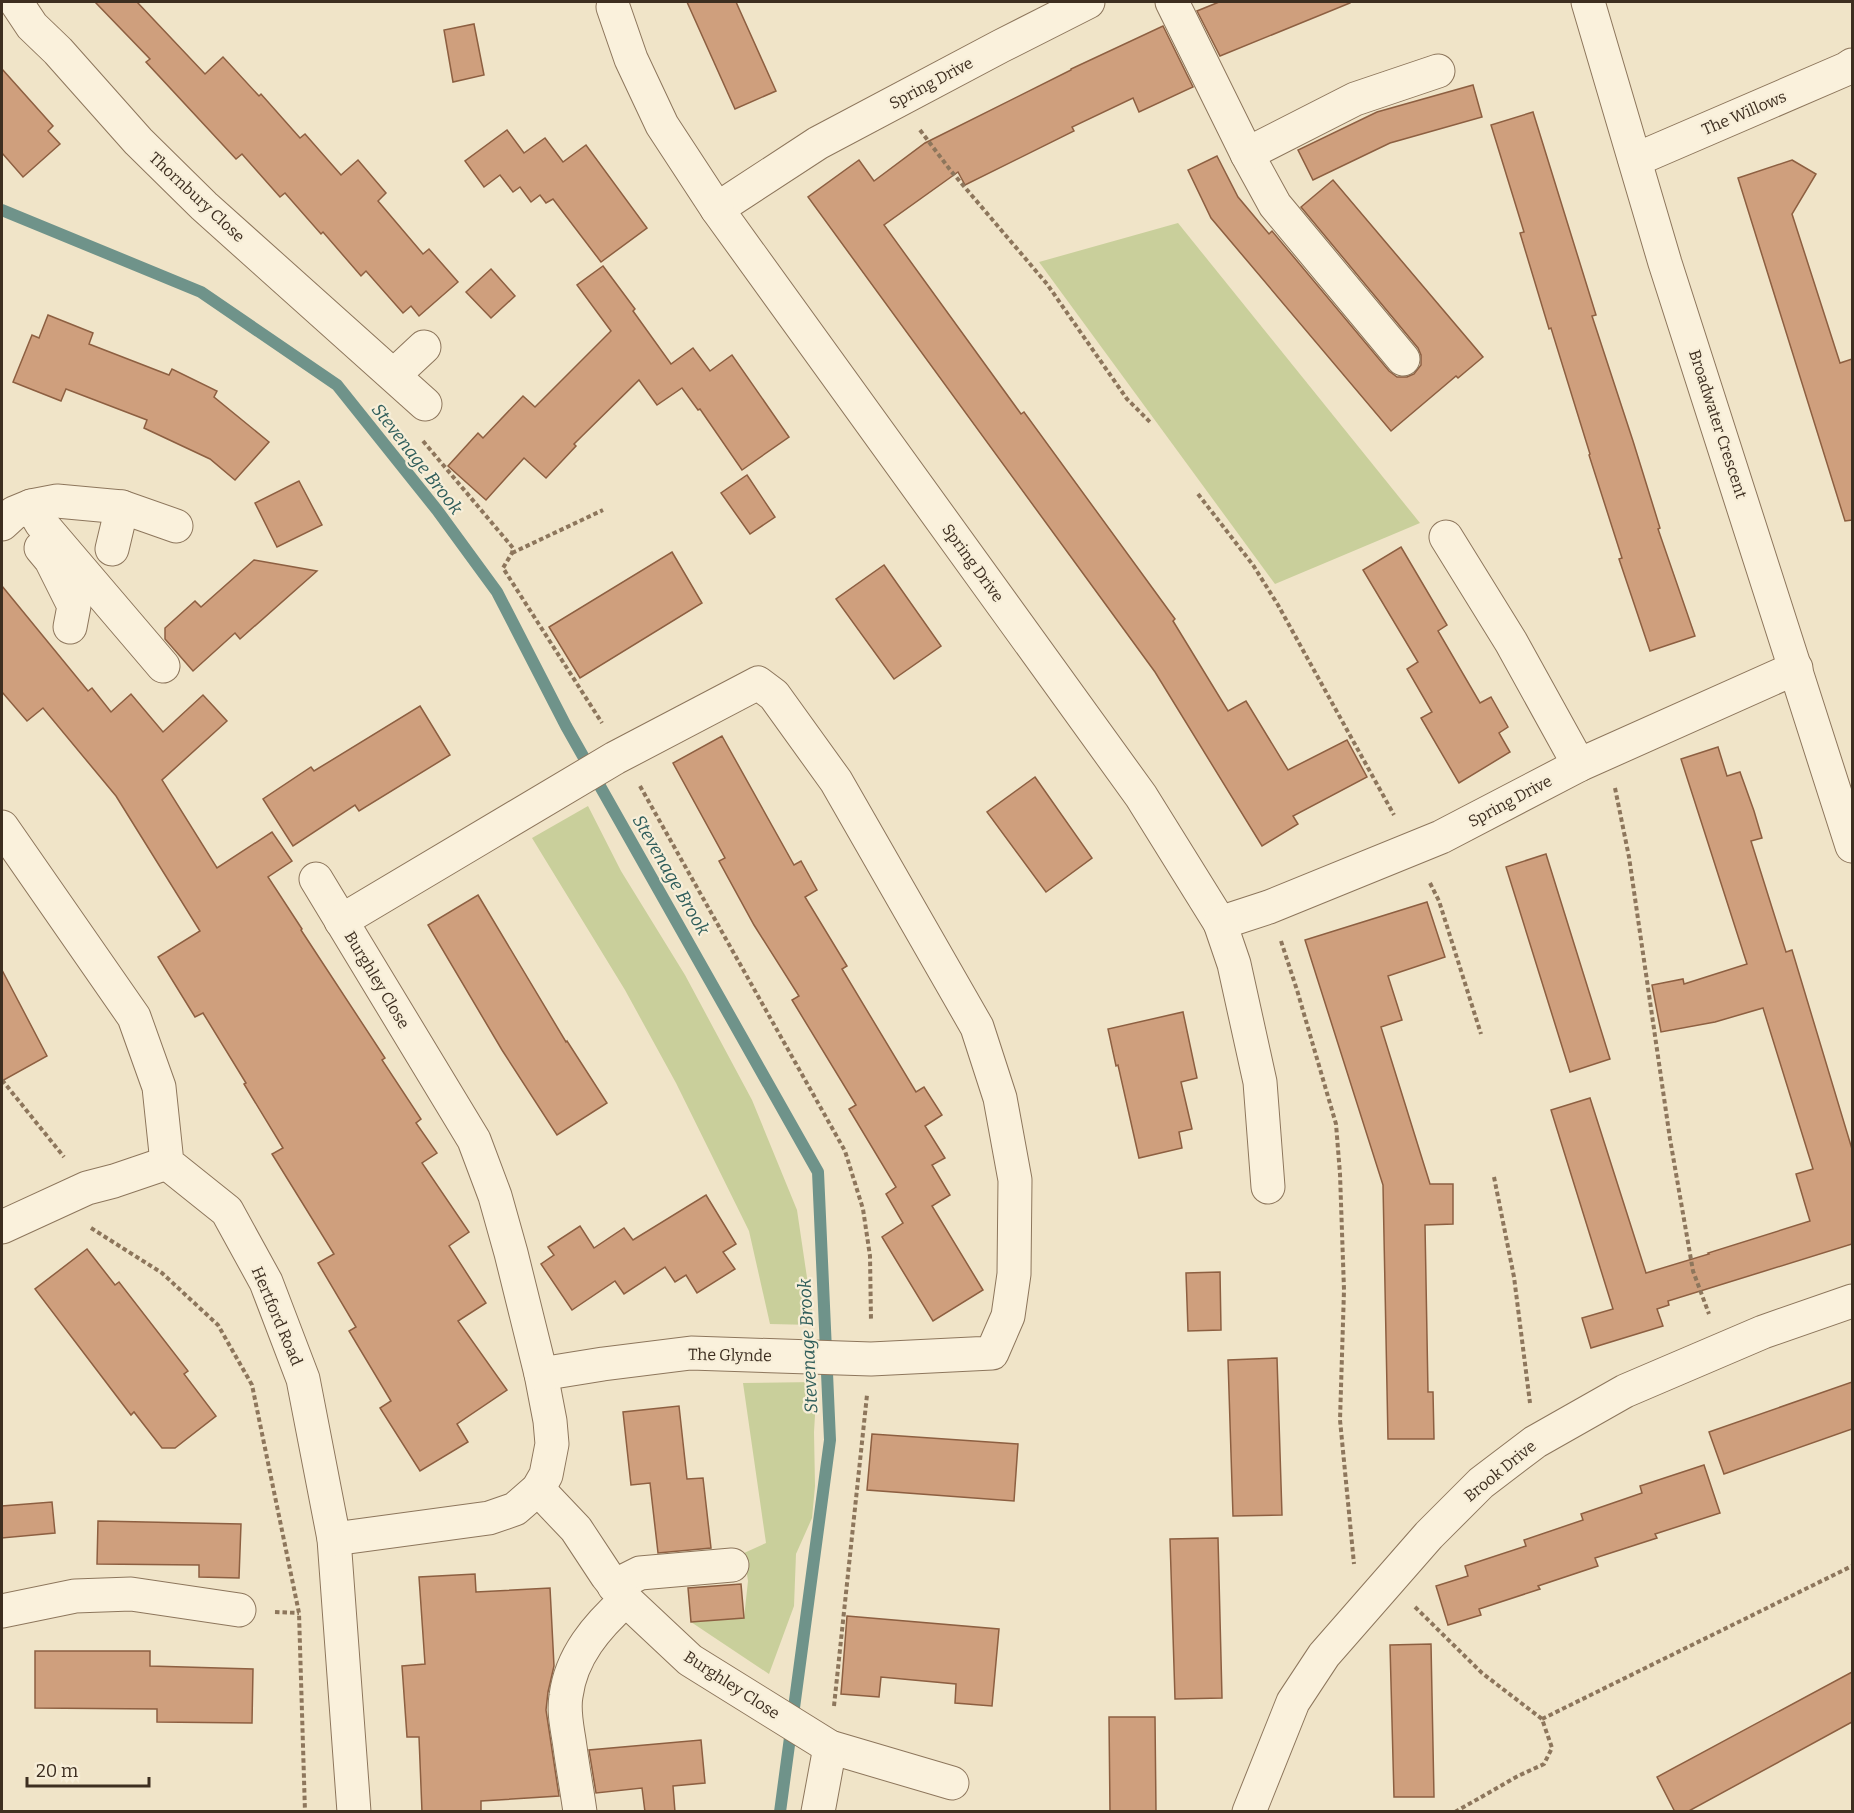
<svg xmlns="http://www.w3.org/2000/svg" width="1854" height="1813" font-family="Bitter,serif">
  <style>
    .green { fill: #c9cf9b }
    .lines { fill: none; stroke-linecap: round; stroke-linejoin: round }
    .stream { stroke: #6f938a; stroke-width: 12 }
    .building { fill: #cf9f7d; stroke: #8d5f41; stroke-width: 1.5 }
    .minor-casing { stroke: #8d765c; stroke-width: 35 }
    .path { stroke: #8d765c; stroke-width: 4; stroke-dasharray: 4.5 3; stroke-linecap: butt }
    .minor { stroke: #faf1dc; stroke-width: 33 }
    .labels { text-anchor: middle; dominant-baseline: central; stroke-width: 4.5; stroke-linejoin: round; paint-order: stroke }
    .street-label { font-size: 16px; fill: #3d2e20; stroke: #f7eed8 }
    .water-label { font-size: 18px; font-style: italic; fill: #2f5d5a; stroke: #f7eed8 }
  </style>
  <rect width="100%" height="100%" fill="#f0e4c8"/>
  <g class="green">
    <path d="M1178 223 1420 523 1275 584 1039 262Z"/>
    <path d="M588 806 621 871 685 975 752 1100 797 1210 814 1325 770 1324 749 1231 676 1083 625 990 532 838Z"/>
    <path d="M817 1382 814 1432 815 1486 812 1518 796 1554 794 1606 769 1674 691 1622 744 1618 748 1581 744 1553 766 1543 743 1383Z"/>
  </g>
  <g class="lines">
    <path class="stream" d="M2 210 201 292 337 385 437 510 497 592 566 726 818 1172 830 1440 780 1812"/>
  </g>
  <g class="building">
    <path d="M95 2H137L205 74 223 57 259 96 261 94 300 138 305 134 341 175 358 160 386 193 378 201 423 254 429 249 458 282 419 316 411 306 403 313 366 271 361 276 323 232 321 234 285 193 280 197 242 154 236 159 146 62 150 59Z"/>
    <path d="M687 2H736L776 91 735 109Z"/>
    <path d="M1219 2H1350V3L1220 56 1197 11Z"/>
    <path d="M474 24 484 75 453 82 444 30Z"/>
    <path d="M1163 26 1193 87 1139 112 1133 98 1072 127 1074 131 965 185 958 172 884 225 1021 414 1024 412 1175 619 1173 621 1228 711 1246 701 1288 770 1347 740 1367 777 1293 816 1298 824 1262 846 1155 672 808 197 859 160 874 181 925 143 1071 70V69Z"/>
    <path d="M2 69 53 126 48 131 60 144 23 177 2 153Z"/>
    <path d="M1473 85 1482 117 1390 143 1313 180 1298 150 1377 112Z"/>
    <path d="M1533 112 1596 315 1592 316 1633 441 1660 528 1658 529 1695 636 1650 651 1619 559 1622 558 1589 455 1590 454 1551 328 1549 329 1520 233 1524 232 1491 125Z"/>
    <path d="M507 130 524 153 545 138 563 162 586 145 647 228 601 262 553 199 546 203 540 195 531 202 520 187 513 192 500 175 484 187 465 161Z"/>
    <path d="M1217 156 1238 197 1269 234 1272 231 1389 371 1397 377H1407L1414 374 1421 365V355L1418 348 1301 207 1333 180 1483 357 1458 378 1456 376 1391 431 1211 218 1188 170Z"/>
    <path d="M1792 160 1816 174 1792 214 1840 363 1852 359V520L1845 521 1738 178Z"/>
    <path d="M603 266 635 309 633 311 671 364 693 348 710 371 732 355 789 437 742 470 700 409 698 410 682 388 657 405 639 380 574 444 576 446 546 478 524 458 486 500 448 466 478 433 483 438 523 396 535 407 611 331 577 285Z"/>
    <path d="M491 269 515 296 491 318 466 292Z"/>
    <path d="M48 315 93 333 89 344 169 375 172 369 217 391 214 397 269 442 235 480 210 459 144 428 147 420 66 389 61 401 13 382 32 335 39 338Z"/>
    <path d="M747 475 775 517 750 534 721 493Z"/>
    <path d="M299 481 322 525 277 547 255 503Z"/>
    <path d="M1401 547 1447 625 1438 631 1480 703 1491 697 1508 727 1499 733 1510 752 1459 783 1421 718 1432 712 1407 669 1418 662 1363 570Z"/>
    <path d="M672 552 702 603 580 678 549 627Z"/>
    <path d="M254 560 317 571 240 639 235 633 193 671 165 639V628L195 601 201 607Z"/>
    <path d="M884 565 941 646 894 679 836 599Z"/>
    <path d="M2 586 88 691 92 688 111 712 131 694 163 732 203 695 227 721 162 780 217 868 272 832 292 861 268 877 302 929 301 930 385 1058 382 1060 421 1119 416 1123 437 1153 422 1163 469 1232 449 1246 486 1303 458 1321 507 1390 457 1424 468 1442 420 1471 380 1408 391 1401 349 1331 356 1327 318 1263 334 1254 272 1154 283 1148 244 1084 246 1083 203 1013 195 1017 158 957 200 931 116 796 43 708 27 721 2 692Z"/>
    <path d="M420 706 450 755 359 811 355 805 293 846 263 799 311 767 314 771Z"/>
    <path d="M722 736 794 865 801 861 817 890 805 897 847 966 842 969 916 1092 924 1087 942 1115 925 1126 945 1158 932 1165 950 1195 932 1206 983 1290 933 1321 882 1237 903 1223 886 1194 896 1187 849 1109 856 1105 792 1000 799 996 754 925 719 861 725 858 673 763Z"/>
    <path d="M1718 747 1727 776 1740 772 1754 811 1762 838 1751 841 1786 952 1792 950 1852 1149V1244L1668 1301 1669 1305 1657 1309 1663 1326 1591 1348 1582 1318 1613 1309 1551 1110 1590 1098 1646 1273 1709 1254 1708 1253 1810 1221 1796 1174 1813 1169 1763 1008 1715 1022 1661 1032 1652 985 1683 979 1684 984 1747 964 1681 759Z"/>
    <path d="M1035 777 1092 858 1046 892 987 812Z"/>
    <path d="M1546 854 1610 1059 1570 1072 1506 867Z"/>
    <path d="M478 895 566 1042 567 1041 607 1103 557 1135 502 1050 428 925Z"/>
    <path d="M1427 902 1445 957 1388 976 1402 1020 1381 1027 1430 1184H1453V1224L1425 1225 1428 1392H1433L1434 1439H1388L1383 1185 1305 940Z"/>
    <path d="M2 970 47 1056 2 1081Z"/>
    <path d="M1183 1012 1197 1078 1181 1082 1192 1129 1179 1132 1182 1148 1139 1158 1118 1065 1116 1066 1108 1029Z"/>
    <path d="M706 1195 736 1244 723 1252 735 1269 697 1293 686 1275 675 1282 665 1267 624 1294 615 1281 572 1310 541 1264 554 1255 548 1247 580 1226 594 1248 624 1228 633 1240Z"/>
    <path d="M87 1249 115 1285 119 1282 188 1371 184 1374 216 1416 175 1448H162L134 1412 131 1415 35 1289Z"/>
    <path d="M1220 1272 1221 1330 1188 1331 1186 1273Z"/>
    <path d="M1277 1358 1282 1515 1233 1516 1228 1360Z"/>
    <path d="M1852 1382V1429L1724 1474 1709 1432Z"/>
    <path d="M679 1406 687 1479 703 1478 711 1548 658 1553 650 1483 631 1485 623 1412Z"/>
    <path d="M872 1434 1018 1444 1014 1501 867 1490Z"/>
    <path d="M1704 1465 1720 1513 1655 1534 1657 1538 1595 1558 1598 1566 1538 1586 1540 1589 1479 1609 1481 1615 1448 1625 1436 1586 1468 1576 1465 1566 1526 1546 1524 1540 1583 1520 1581 1514 1642 1493 1640 1486Z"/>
    <path d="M52 1502 55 1533 2 1538V1506Z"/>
    <path d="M98 1521 241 1524 239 1578 199 1577V1565L97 1564Z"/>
    <path d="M1218 1538 1222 1698 1175 1699 1170 1539Z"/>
    <path d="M475 1574 476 1592 550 1588 554 1666 548 1692 546 1710 559 1796 481 1801V1812H422L419 1737H407L402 1666 425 1664 419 1577Z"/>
    <path d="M741 1584 744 1618 691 1622 688 1588Z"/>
    <path d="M847 1616 999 1629 992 1706 955 1703 956 1684 881 1677 879 1697 841 1694Z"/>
    <path d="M1431 1644 1434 1797H1394L1390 1645Z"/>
    <path d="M35 1651H150V1666L253 1669 252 1723 157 1722V1709L35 1708Z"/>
    <path d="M1852 1672V1722L1687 1812H1675L1657 1777Z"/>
    <path d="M1109 1717H1155L1156 1812H1110Z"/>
    <path d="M701 1740 705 1783 673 1786 675 1812H645L642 1788 596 1793 589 1750Z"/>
  </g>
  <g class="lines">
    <g class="minor-casing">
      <g id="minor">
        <path d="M16 2 32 26 58 51 138 141 204 206 425 404"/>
        <path d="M1088 2 1001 46 818 143 717 209 1141 796 1220 923 1269 907 1441 837 1579 765 1796 668"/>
        <path d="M1172 2 1247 154 1275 205 1403 359"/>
        <path d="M1588 2 1665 263 1852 846"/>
        <path d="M613 7 631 59 662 125 717 209"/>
        <path d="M1247 154 1355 99 1438 71"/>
        <path d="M1635 160 1846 69 1852 65"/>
        <path d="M394 375 424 347"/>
        <path d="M31 506 41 523 163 666"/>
        <path d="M2 524 14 513 31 506 57 501 122 507 176 526"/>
        <path d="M1446 537 1511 642 1579 765"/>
        <path d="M41 548 51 560 74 606 70 627"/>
        <path d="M112 549 122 507"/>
        <path d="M2 827 134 1017 159 1087 167 1163 227 1211 266 1282 303 1379 334 1539 354 1812"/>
        <path d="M316 879 474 1140 495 1196 511 1253 541 1374 550 1421 552 1444 546 1475 538 1489 515 1509 489 1518 334 1539"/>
        <path d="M341 921 615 758 758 683 774 695 836 781 977 1027 1000 1098 1015 1180 1014 1274 1008 1316 992 1353 871 1359 691 1353 603 1364 541 1374"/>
        <path d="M1220 923 1234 964 1260 1082 1268 1187"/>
        <path d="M2 1227 87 1188 114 1181 167 1163"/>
        <path d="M538 1489 576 1529 607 1576 626 1600 690 1660 830 1747 952 1783"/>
        <path d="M614 1586 640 1573 732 1565"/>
        <path d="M2 1611 75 1596 131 1594 239 1610"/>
        <path d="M580 1812C577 1790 573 1769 570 1747 568 1731 563 1713 566 1696 571 1656 597 1626 626 1600"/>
        <path d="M818 1812 830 1747"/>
        <path d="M1249 1812 1293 1702 1324 1655 1429 1535 1481 1483 1535 1442 1625 1391 1763 1332 1852 1301"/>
      </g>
    </g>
    <g class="path">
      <path d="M920 130 951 171 1047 284 1127 399 1150 422"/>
      <path d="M423 441 513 548 512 553 503 568 602 723"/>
      <path d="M1198 494 1253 565 1278 605 1394 815"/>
      <path d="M512 553 603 510"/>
      <path d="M640 786 845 1151 863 1209 870 1256 871 1321"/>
      <path d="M1615 788 1629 857 1670 1139 1693 1271 1709 1314"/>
      <path d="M1430 883 1439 901 1481 1034"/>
      <path d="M1281 941 1297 990 1336 1124 1340 1174 1344 1290 1340 1420 1354 1564"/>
      <path d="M2 1080 64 1157"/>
      <path d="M1494 1177 1514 1277 1530 1403"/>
      <path d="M91 1228 162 1273 218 1325 252 1385 299 1613 305 1812"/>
      <path d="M1415 1607 1482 1673 1542 1719 1552 1748 1544 1764 1518 1776 1455 1812"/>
      <path d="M275 1612 299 1613"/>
      <path d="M834 1706 867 1395"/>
      <path d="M1542 1719 1852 1566"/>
    </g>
    <use href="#minor" class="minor"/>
  </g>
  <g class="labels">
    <g class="street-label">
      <text transform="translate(931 83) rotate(-28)">Spring Drive</text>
      <text transform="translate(1744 113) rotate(-23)">The Willows</text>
      <text transform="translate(197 197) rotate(43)">Thornbury Close</text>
      <text transform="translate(1718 424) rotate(72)">Broadwater Crescent</text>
      <text transform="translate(973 563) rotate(54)">Spring Drive</text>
      <text transform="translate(1510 801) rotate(-28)">Spring Drive</text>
      <text transform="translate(377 980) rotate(59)">Burghley Close</text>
      <text transform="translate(277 1316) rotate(67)">Hertford Road</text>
      <text transform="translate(730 1355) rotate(1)">The Glynde</text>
      <text transform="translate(1500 1471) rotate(-39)">Brook Drive</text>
      <text transform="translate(732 1685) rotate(33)">Burghley Close</text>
    </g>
    <g class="water-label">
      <text transform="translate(417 459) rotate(52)">Stevenage Brook</text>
      <text transform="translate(671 875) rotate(60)">Stevenage Brook</text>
      <text transform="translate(808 1346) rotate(-93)">Stevenage Brook</text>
    </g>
  </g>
  <rect width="1854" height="1813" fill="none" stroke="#3d2e20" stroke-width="6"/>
  <path d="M27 1777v9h122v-9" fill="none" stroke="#3d2e20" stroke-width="3"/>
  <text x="36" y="1777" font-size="18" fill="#3d2e20" stroke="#f7eed8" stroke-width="4.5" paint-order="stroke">20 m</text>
</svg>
